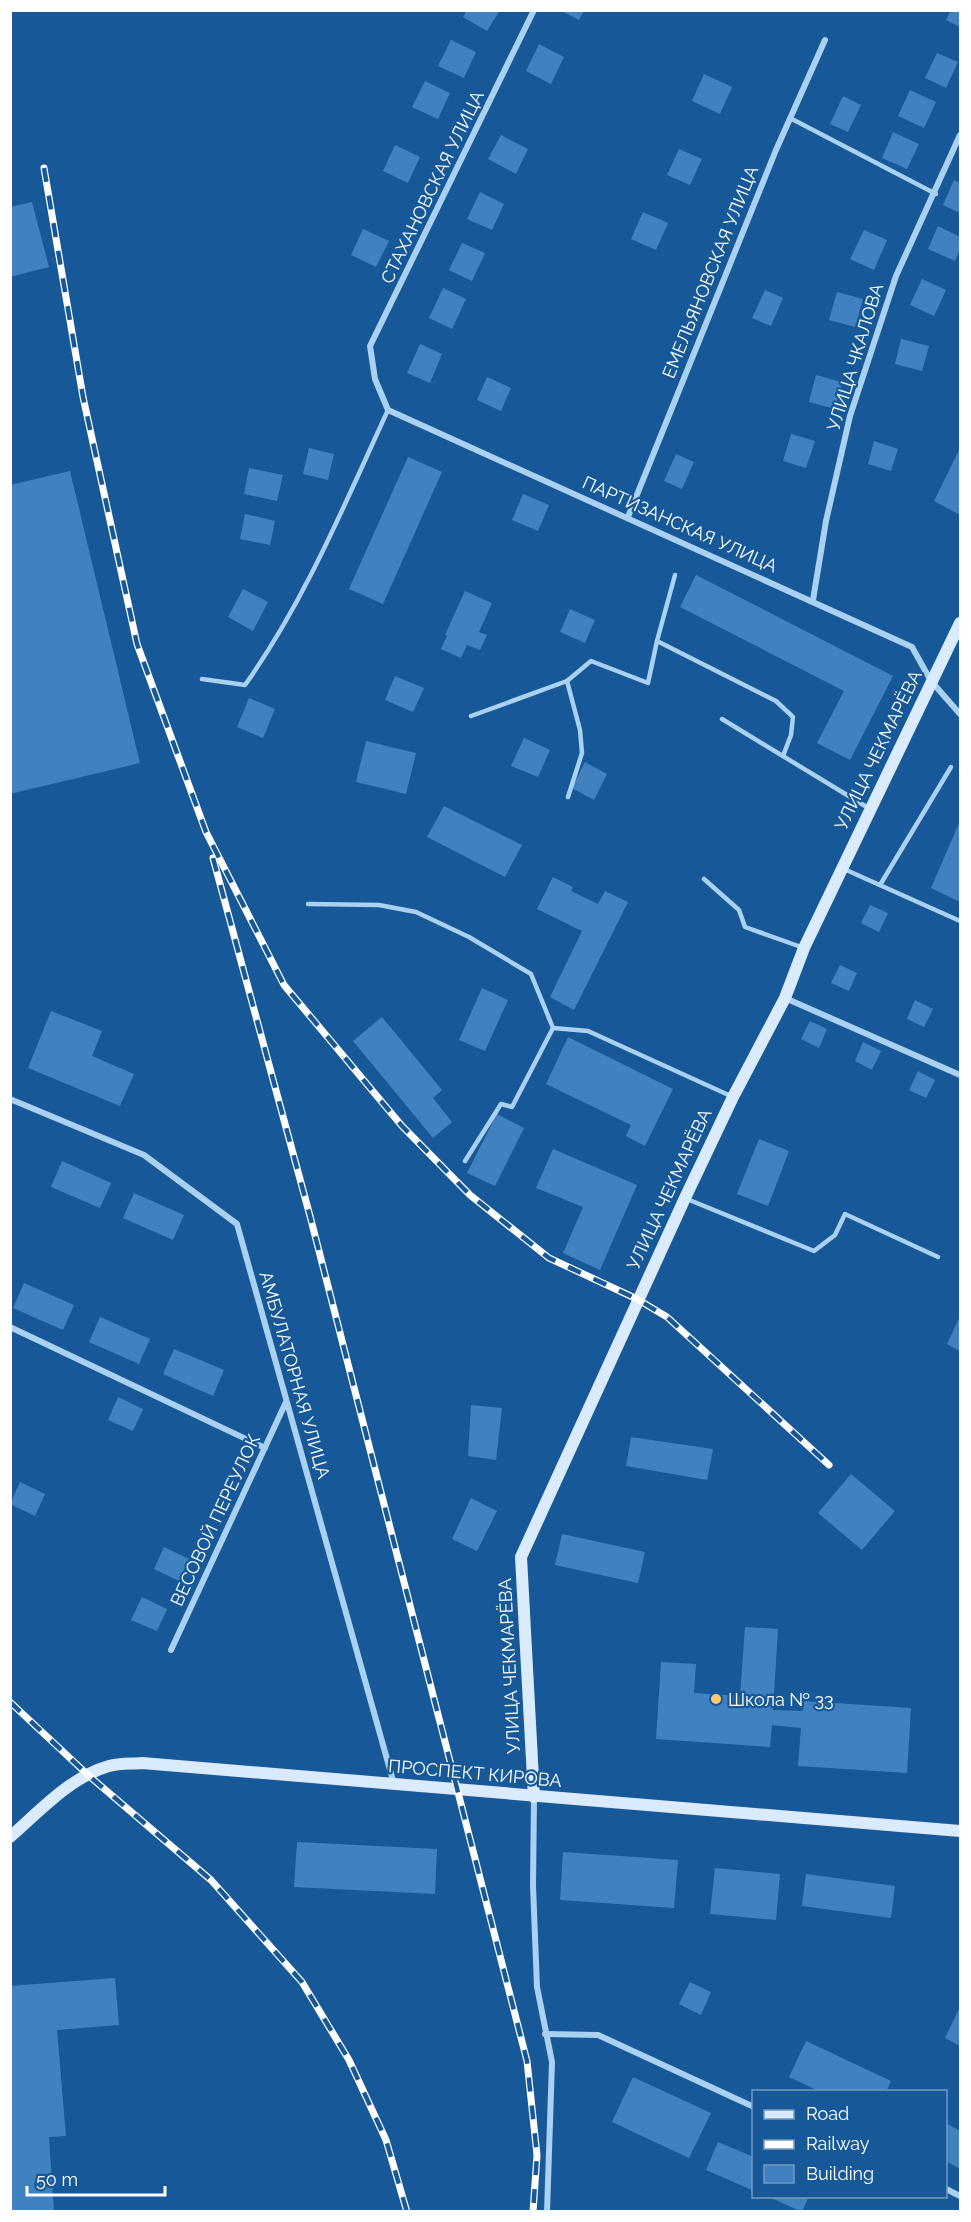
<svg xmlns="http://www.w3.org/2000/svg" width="971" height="2222" font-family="Raleway,sans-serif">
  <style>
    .building { fill: #3f82bf }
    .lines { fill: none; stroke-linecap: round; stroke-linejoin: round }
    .lane { stroke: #aad0f2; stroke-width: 4.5 }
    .street { stroke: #aad0f2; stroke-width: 6 }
    .secondary { stroke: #d9ebfc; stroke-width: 12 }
    .rail-casing { stroke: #fff; stroke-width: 7 }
    .rail { stroke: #175998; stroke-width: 4.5; stroke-dasharray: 14; stroke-linecap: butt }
    .poi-dot { fill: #ffc96b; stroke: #175998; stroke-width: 2 }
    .labels { text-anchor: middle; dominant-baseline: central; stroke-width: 4.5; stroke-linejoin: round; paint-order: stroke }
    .street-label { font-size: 18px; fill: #fff; stroke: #175998 }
    .poi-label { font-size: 18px; fill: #fff; stroke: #175998; text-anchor: start }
  </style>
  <rect width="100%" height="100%" fill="#175998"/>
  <g class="building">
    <path d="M467 10H500L487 31 463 17Z"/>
    <path d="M560 10H584L579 20Z"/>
    <path d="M951 10H960V27L946 20Z"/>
    <path d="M451 40 476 52 464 78 438 66Z"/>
    <path d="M539 44 564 57 551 84 526 71Z"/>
    <path d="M937 53 958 62 946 88 925 78Z"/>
    <path d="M704 74 732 87 720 114 692 101Z"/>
    <path d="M425 81 450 93 438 119 412 107Z"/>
    <path d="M910 90 936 102 924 128 898 116Z"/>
    <path d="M843 96 861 105 848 132 830 124Z"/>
    <path d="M893 132 919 144 907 169 882 158Z"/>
    <path d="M501 135 528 149 516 174 488 159Z"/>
    <path d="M395 145 420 157 408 183 383 171Z"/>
    <path d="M679 149 702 159 690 185 667 175Z"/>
    <path d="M954 180 960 183V213L943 205Z"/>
    <path d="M480 192 504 204 492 230 467 219Z"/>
    <path d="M32 202 49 267 10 277V207Z"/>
    <path d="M643 212 668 223 656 250 631 239Z"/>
    <path d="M938 226 960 237V249L955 261 928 249Z"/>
    <path d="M363 229 389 241 376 267 351 255Z"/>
    <path d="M864 230 887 240 874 270 850 259Z"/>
    <path d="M462 243 485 253 472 281 449 270Z"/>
    <path d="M922 279 946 290 934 316 910 305Z"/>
    <path d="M443 288 466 299 452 329 429 318Z"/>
    <path d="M765 290 783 298 771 326 752 318Z"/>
    <path d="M837 292 863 299 855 327 829 320Z"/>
    <path d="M901 339 929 346 922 371 895 364Z"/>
    <path d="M420 344 442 354 430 383 407 373Z"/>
    <path d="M816 375 842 382 835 409 809 402Z"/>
    <path d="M487 377 511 388 501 411 477 400Z"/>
    <path d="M791 434 815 441 806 468 783 461Z"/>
    <path d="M874 441 898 449 891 471 868 464Z"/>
    <path d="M309 448 334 454 328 480 303 474Z"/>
    <path d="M960 448V515L934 501Z"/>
    <path d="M676 454 694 462 682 489 664 481Z"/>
    <path d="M408 457 442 472 383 604 349 589Z"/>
    <path d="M249 468 283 475 277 501 244 494Z"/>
    <path d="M70 471 140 763 10 794V485Z"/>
    <path d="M523 494 549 505 538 531 512 520Z"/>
    <path d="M245 514 275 521 270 545 240 539Z"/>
    <path d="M696 575 893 676 850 760 817 743 844 691 680 607Z"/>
    <path d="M243 589 268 602 253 631 228 617Z"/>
    <path d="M465 591 492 603 479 632 487 635 480 650 467 645 461 658 441 649 447 636 445 635Z"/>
    <path d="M570 609 595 620 585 643 560 632Z"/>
    <path d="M395 676 424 688 413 712 385 700Z"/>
    <path d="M249 698 275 709 263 738 237 727Z"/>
    <path d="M524 738 550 750 538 777 511 766Z"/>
    <path d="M366 741 416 753 406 794 356 782Z"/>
    <path d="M585 762 607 774 594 800 572 788Z"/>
    <path d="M444 806 522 845 505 877 427 837Z"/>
    <path d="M960 821V902L931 888Z"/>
    <path d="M553 877 573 887 571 891 598 904 605 891 628 902 574 1010 550 997 582 931 537 909Z"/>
    <path d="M870 905 888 913 879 932 861 923Z"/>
    <path d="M840 965 857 973 849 991 831 983Z"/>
    <path d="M482 988 508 1000 485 1051 459 1040Z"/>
    <path d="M915 1000 933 1009 924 1027 907 1019Z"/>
    <path d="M51 1011 102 1031 92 1056 134 1074 120 1106 28 1068Z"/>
    <path d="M382 1017 442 1090 433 1098 452 1122 433 1138 353 1041Z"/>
    <path d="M810 1021 827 1029 819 1048 801 1039Z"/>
    <path d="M568 1037 673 1089 645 1146 626 1136 631 1125 546 1084Z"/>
    <path d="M863 1042 881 1051 872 1070 855 1061Z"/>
    <path d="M918 1071 935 1080 926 1098 909 1090Z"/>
    <path d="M497 1114 524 1128 495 1186 467 1173Z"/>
    <path d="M759 1139 789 1151 768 1206 737 1194Z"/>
    <path d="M553 1149 637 1185 600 1270 563 1253 583 1207 536 1188Z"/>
    <path d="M62 1161 111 1183 100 1208 51 1187Z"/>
    <path d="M134 1193 184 1215 173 1240 123 1218Z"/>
    <path d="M24 1283 74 1305 63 1330 13 1308Z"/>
    <path d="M960 1316V1351L947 1344Z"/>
    <path d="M100 1317 150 1339 139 1364 89 1342Z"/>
    <path d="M174 1349 224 1370 213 1396 163 1374Z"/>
    <path d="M118 1397 143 1409 133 1431 108 1420Z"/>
    <path d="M471 1405 502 1408 496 1460 468 1456Z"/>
    <path d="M631 1437 713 1449 707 1480 626 1466Z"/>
    <path d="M851 1474 895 1511 862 1550 818 1513Z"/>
    <path d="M20 1482 45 1494 35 1516 10 1504Z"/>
    <path d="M471 1498 497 1511 477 1551 452 1539Z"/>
    <path d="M562 1534 645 1552 638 1583 555 1565Z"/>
    <path d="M164 1547 189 1559 179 1581 154 1569Z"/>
    <path d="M142 1597 167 1609 157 1631 131 1620Z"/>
    <path d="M745 1627 778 1629 773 1710 803 1711 804 1701 911 1708 907 1773 798 1766 801 1728 772 1725 770 1747 656 1739 661 1662 696 1664 694 1693 740 1696Z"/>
    <path d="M297 1842 437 1849 435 1894 294 1887Z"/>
    <path d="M563 1852 678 1860 674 1908 560 1900Z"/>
    <path d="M715 1868 780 1874 776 1920 710 1914Z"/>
    <path d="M806 1874 895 1886 891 1918 802 1906Z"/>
    <path d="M115 1978 119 2025 57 2030 66 2136 49 2137 54 2212H10V1986Z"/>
    <path d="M690 1982 711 1992 701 2015 679 2004Z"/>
    <path d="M960 2007V2046L945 2038Z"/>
    <path d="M806 2041 891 2081 886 2092H821L789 2077Z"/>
    <path d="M633 2077 711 2113 689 2158 612 2122Z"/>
    <path d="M946 2123 960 2131V2169L946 2161Z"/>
    <path d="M718 2142 754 2157V2191L706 2170Z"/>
    <path d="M767 2196H809L802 2212Z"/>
  </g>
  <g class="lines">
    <g class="lane">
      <path d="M790 118 936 194"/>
      <path d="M675 575 657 641 776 701 793 717 791 735 783 756"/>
      <path d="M202 679 245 685C305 601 345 503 388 410"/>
      <path d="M567 681 580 730 582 753 568 797"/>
      <path d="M471 716 567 681 591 661 648 683 657 641"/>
      <path d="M722 719 870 809"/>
      <path d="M844 869 960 921"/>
      <path d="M704 879 739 910 745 927 804 948"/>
      <path d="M880 885 951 767"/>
      <path d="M308 904 379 905 416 912 469 937 531 974 553 1028"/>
      <path d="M465 1161 501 1104 512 1107 553 1028 588 1031 733 1097"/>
      <path d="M687 1199 814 1251 835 1235 845 1214 938 1257"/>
    </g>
    <g class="street">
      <path d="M534 10 370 346 375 379 388 410 912 647 931 681 960 714"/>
      <path d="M628 517 776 150 825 40"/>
      <path d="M813 600 826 521 850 416 896 276 960 135"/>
      <path d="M785 998 960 1075"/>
      <path d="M10 1099 144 1155 237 1224 394 1784"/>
      <path d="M10 1327 265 1448"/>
      <path d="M171 1650 286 1402"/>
      <path d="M534 1797 533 1886 537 1987 552 2062 547 2212"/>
      <path d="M545 2034 598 2035 754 2107"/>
      <path d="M946 2189 960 2196"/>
    </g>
    <g class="secondary">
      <path d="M534 1797 521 1557 685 1198 733 1097 785 998 804 948 960 623"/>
      <path d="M10 1837C40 1811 70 1777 109 1766 120 1763 132 1764 142 1763L960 1831"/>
    </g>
    <g class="rail-casing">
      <g id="rail">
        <path d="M44 168 83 397 137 644 206 832 284 985 402 1126 470 1195 549 1258 637 1299 667 1317 829 1465"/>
        <path d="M213 858 310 1216 527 2061 537 2155 533 2212"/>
        <path d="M10 1702 88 1775 211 1880 302 1982 349 2060 386 2140 407 2212"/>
      </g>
    </g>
    <use href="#rail" class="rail"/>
  </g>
  <circle class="poi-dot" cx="716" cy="1699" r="6"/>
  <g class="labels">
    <g class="street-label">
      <text transform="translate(432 187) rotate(-64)">СТАХАНОВСКАЯ УЛИЦА</text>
      <text transform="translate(710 272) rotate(-68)">ЕМЕЛЬЯНОВСКАЯ УЛИЦА</text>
      <text transform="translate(855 357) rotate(-73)">УЛИЦА ЧКАЛОВА</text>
      <text transform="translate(680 524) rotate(24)">ПАРТИЗАНСКАЯ УЛИЦА</text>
      <text transform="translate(878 750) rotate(-64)">УЛИЦА ЧЕКМАРЁВА</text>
      <text transform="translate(669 1189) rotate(-65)">УЛИЦА ЧЕКМАРЁВА</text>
      <text transform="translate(295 1375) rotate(74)">АМБУЛАТОРНАЯ УЛИЦА</text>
      <text transform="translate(215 1520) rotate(-65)">ВЕСОВОЙ ПЕРЕУЛОК</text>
      <text transform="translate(509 1666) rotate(-93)">УЛИЦА ЧЕКМАРЁВА</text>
      <text transform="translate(475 1773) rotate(5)">ПРОСПЕКТ КИРОВА</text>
    </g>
    <g class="poi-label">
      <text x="728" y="1699">Школа № 33</text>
    </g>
  </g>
  <rect width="971" height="2222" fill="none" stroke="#ffffff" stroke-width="24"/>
  <rect x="752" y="2090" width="195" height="108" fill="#175998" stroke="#749bc1" stroke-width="1.5"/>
  <rect x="764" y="2110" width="30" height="9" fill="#d9ebfc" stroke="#749bc1" stroke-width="1.5"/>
  <text x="806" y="2120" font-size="18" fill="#ffffff">Road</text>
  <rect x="764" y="2140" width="30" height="9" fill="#ffffff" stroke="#749bc1" stroke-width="1.5"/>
  <text x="806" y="2150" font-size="18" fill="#ffffff">Railway</text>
  <rect x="764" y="2165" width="30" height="18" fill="#3f82bf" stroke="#749bc1" stroke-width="1.5"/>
  <text x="806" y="2180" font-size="18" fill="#ffffff">Building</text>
  <path d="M27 2186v9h138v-9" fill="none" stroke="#ffffff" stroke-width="3"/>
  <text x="36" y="2186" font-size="18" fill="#ffffff" stroke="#175998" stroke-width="4.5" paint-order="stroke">50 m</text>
</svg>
